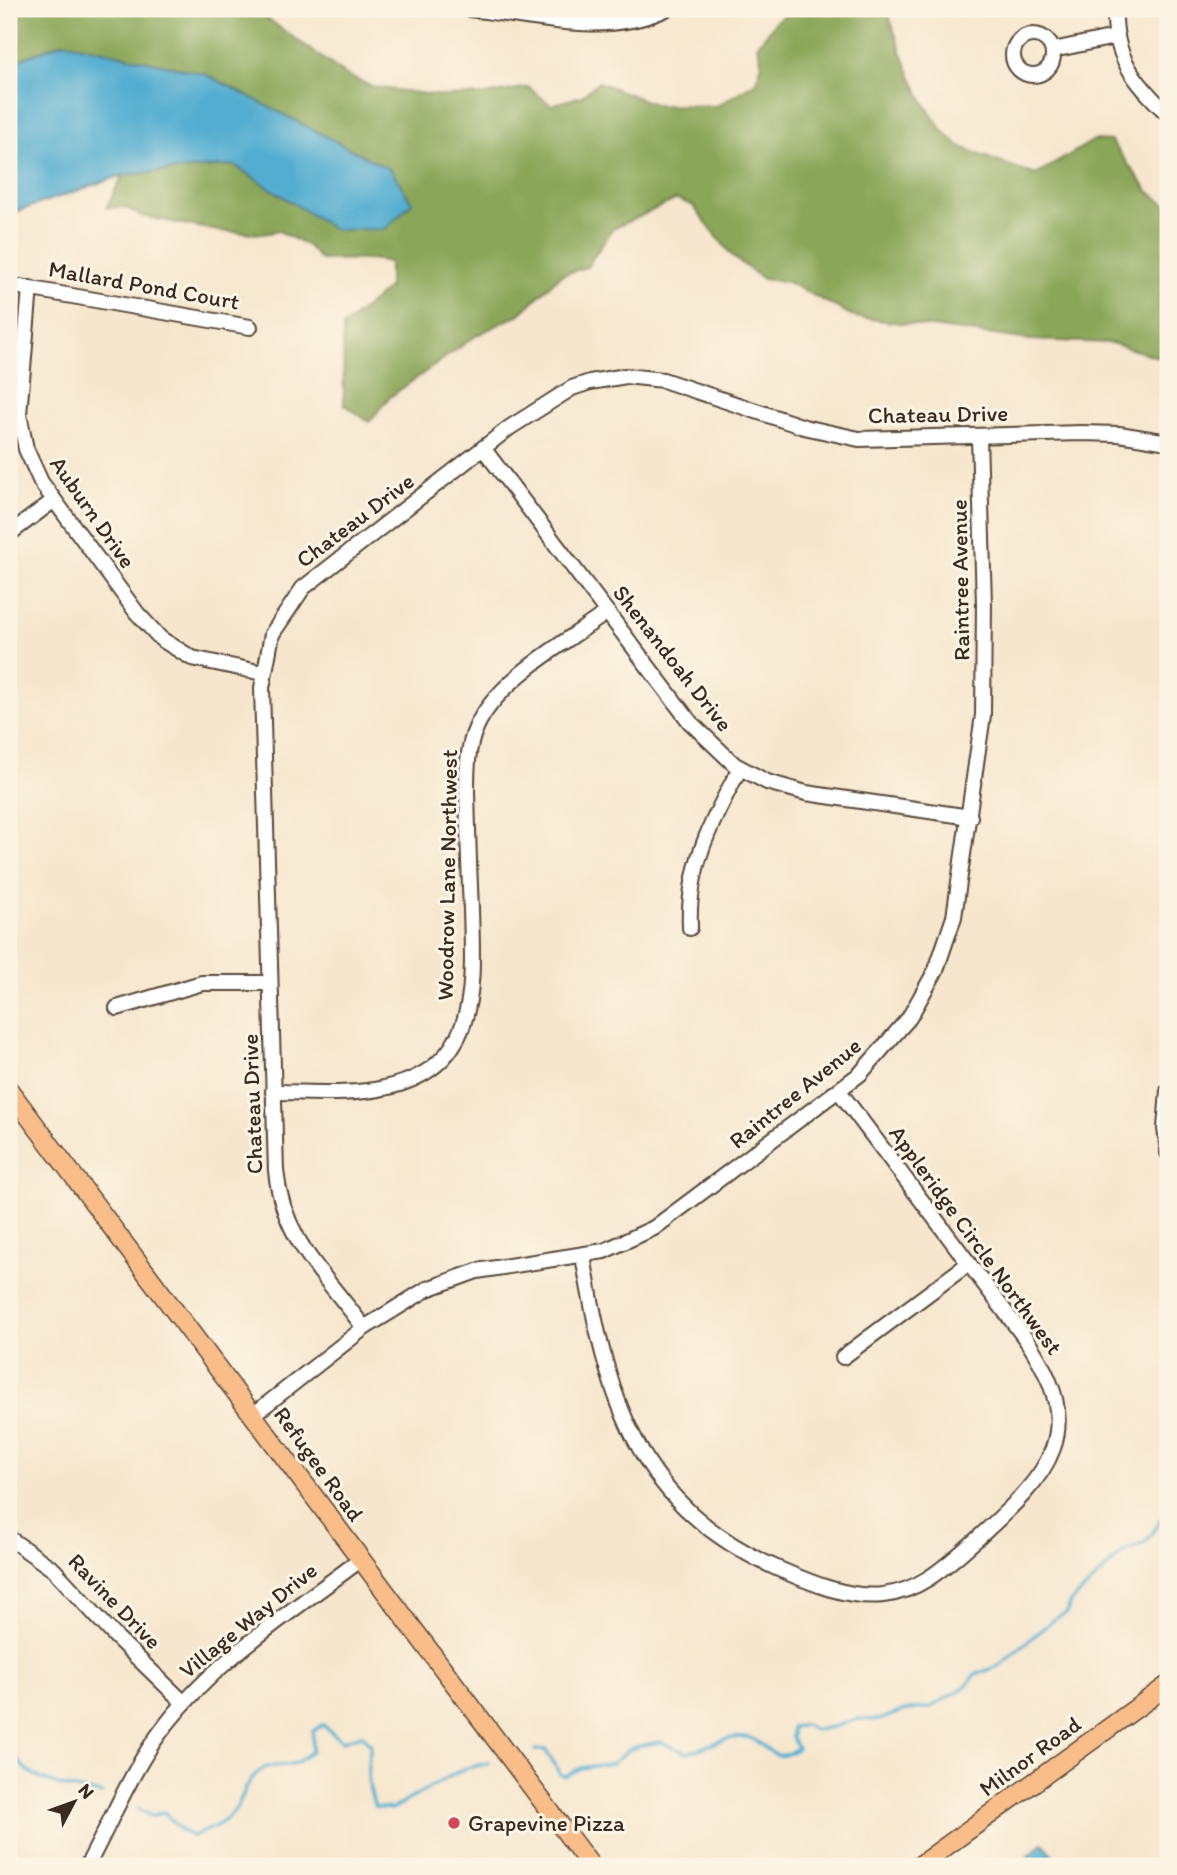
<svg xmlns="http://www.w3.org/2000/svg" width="1177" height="1875" font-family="Itim,sans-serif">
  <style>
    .forest { fill: #8aa659; stroke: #62683c; stroke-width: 2 }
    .water { fill: #52add0; stroke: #466c77; stroke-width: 2 }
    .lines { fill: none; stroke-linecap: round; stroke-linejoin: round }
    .stream { stroke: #52add0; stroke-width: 3.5 }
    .minor-casing { stroke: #574638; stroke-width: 18 }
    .major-casing { stroke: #574638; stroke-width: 21 }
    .minor { stroke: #fff; stroke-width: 14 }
    .major { stroke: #f8bd89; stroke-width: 18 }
    .poi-dot { fill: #d1495b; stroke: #fcf5e5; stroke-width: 2.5 }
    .labels { text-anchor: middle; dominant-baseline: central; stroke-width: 6; stroke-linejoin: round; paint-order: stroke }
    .street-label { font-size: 23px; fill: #3b2a1e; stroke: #fcf5e5 }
    .poi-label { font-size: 23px; fill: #3b2a1e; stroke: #fcf5e5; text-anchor: start }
  </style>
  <rect width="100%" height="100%" fill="#fcf5e5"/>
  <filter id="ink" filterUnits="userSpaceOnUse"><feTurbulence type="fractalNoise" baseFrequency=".0143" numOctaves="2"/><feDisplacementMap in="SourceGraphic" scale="14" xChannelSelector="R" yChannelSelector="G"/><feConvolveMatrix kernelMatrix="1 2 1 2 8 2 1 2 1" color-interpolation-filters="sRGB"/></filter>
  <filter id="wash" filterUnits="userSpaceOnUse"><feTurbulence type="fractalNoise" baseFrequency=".00686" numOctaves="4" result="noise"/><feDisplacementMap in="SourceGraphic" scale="28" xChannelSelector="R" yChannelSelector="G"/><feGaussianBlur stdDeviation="1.57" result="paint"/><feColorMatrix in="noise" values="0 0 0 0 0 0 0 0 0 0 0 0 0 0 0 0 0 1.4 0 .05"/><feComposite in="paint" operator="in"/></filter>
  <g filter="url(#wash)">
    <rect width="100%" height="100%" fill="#f6e6cd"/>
    <path class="forest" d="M9 9H254L346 75 373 87 442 96 485 95 528 87 551 105 582 96 598 82 657 105 717 106 756 82 762 63 757 46 777 20 794 9H898L889 15C901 54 923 117 956 143 971 154 1016 167 1036 175L1094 140 1111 141 1149 192 1168 206V360L1111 343 1031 340 855 317 788 282 763 279 733 257 692 205 677 199 612 229 587 267 561 275 520 314 477 335 390 397 369 422 344 404 343 327 389 287V262L372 259 321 260 308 246 279 231 262 234 219 231 142 216 125 207 106 208 123 175 234 165 335 230 64 42 9 64Z"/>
    <g class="water">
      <path d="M64 42 205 74 391 170 412 203 385 229 335 230 234 165 123 175 9 214V64Z"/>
      <path d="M1043 1843 1063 1866H1018Z"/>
    </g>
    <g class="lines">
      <g class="stream">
        <path d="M9 1749C16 1755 19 1765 27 1770 49 1786 75 1789 102 1794"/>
        <path d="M535 1750H546L560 1774 565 1776 581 1768 613 1763 628 1750 642 1745 661 1742 687 1753C706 1748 724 1736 745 1737 767 1739 770 1769 797 1748L792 1738V1727L805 1725 815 1730 833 1727 857 1719 879 1720 903 1711 931 1707 966 1686 974 1675 999 1666 1054 1619 1066 1613 1071 1602 1125 1551 1145 1543 1168 1510"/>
        <path d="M138 1809 152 1816 164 1812 182 1831 192 1836C208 1830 228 1823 237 1807 243 1796 246 1784 255 1775 271 1760 278 1769 295 1763 301 1761 307 1755 312 1751L313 1731 323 1725 342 1741 362 1735 371 1745C366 1767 367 1785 375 1807L392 1809 463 1769 489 1763"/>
      </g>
    </g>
  </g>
  <g filter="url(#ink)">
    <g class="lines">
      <g class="minor-casing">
        <g id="minor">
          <path d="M469 9C534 16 603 38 666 9"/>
          <path d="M1115 9C1113 56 1135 83 1168 114"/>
          <circle cx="1033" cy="55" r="20"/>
          <path d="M1053 50 1115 37"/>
          <path d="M9 285 250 327"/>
          <path d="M30 288 19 414 26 449 41 482 137 613 161 639 192 658 263 673"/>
          <path d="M483 448 690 722 735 765 767 782 806 793 970 817"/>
          <path d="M9 534 53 501"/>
          <path d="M690 928C687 866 712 821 740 768"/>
          <path d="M117 1008 202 983H270"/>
          <path d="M1168 1091 1165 1128 1168 1153"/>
          <path d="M273 1092C310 1092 349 1096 384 1088 481 1068 473 985 471 909 469 870 468 831 467 792 467 771 467 748 476 728 497 680 565 643 607 612"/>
          <path d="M583 1256C607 1399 637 1508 781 1570 812 1583 849 1599 883 1595 922 1591 949 1563 977 1539 1050 1473 1090 1432 1025 1338L839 1091"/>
          <path d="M364 1328C326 1275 283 1241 276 1171L262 688 272 634 303 588 509 428 572 388 590 382 626 376 663 380 804 427 859 439 1081 433 1119 434 1168 442"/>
          <path d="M843 1357 968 1264"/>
          <path d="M253 1415 364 1328 427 1289 477 1271 604 1251 654 1228 860 1074 909 1018 936 970 954 917 983 715 984 604 979 437"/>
          <path d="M9 1538 54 1570 115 1636 184 1703"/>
          <path d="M87 1866C112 1820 132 1768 165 1726 217 1658 292 1612 360 1560"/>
        </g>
      </g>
      <g class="major-casing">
        <g id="major">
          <path d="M9 1090 591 1866"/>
          <path d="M919 1866 1168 1685"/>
        </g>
      </g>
      <use href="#minor" class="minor"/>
      <use href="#major" class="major"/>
    </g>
  </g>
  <circle class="poi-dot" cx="454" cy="1823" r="7"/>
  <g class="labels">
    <g class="street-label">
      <text transform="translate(144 285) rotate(10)">Mallard Pond Court</text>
      <text transform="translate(938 414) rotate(-1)">Chateau Drive</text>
      <text transform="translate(93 512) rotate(55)">Auburn Drive</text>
      <text transform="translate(355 520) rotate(-37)">Chateau Drive</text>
      <text transform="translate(960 580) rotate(-91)">Raintree Avenue</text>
      <text transform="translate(673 658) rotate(52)">Shenandoah Drive</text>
      <text transform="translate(447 875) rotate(-89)">Woodrow Lane Northwest</text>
      <text transform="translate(795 1093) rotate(-39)">Raintree Avenue</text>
      <text transform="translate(252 1104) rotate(-92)">Chateau Drive</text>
      <text transform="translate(976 1240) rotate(54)">Appleridge Circle Northwest</text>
      <text transform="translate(319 1464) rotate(54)">Refugee Road</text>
      <text transform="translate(115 1601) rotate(46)">Ravine Drive</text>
      <text transform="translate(248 1620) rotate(-39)">Village Way Drive</text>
      <text transform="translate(1030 1756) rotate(-36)">Milnor Road</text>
    </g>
    <g class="poi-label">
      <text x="468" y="1823">Grapevine Pizza</text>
    </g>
  </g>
  <rect width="1177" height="1875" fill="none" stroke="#fcf5e5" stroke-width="35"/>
  <g transform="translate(74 1802) rotate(49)" stroke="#fcf5e5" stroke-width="5" paint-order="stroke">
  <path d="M0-5L12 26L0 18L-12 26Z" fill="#3b2a1e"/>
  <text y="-10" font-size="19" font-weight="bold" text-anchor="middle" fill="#3b2a1e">N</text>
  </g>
</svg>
